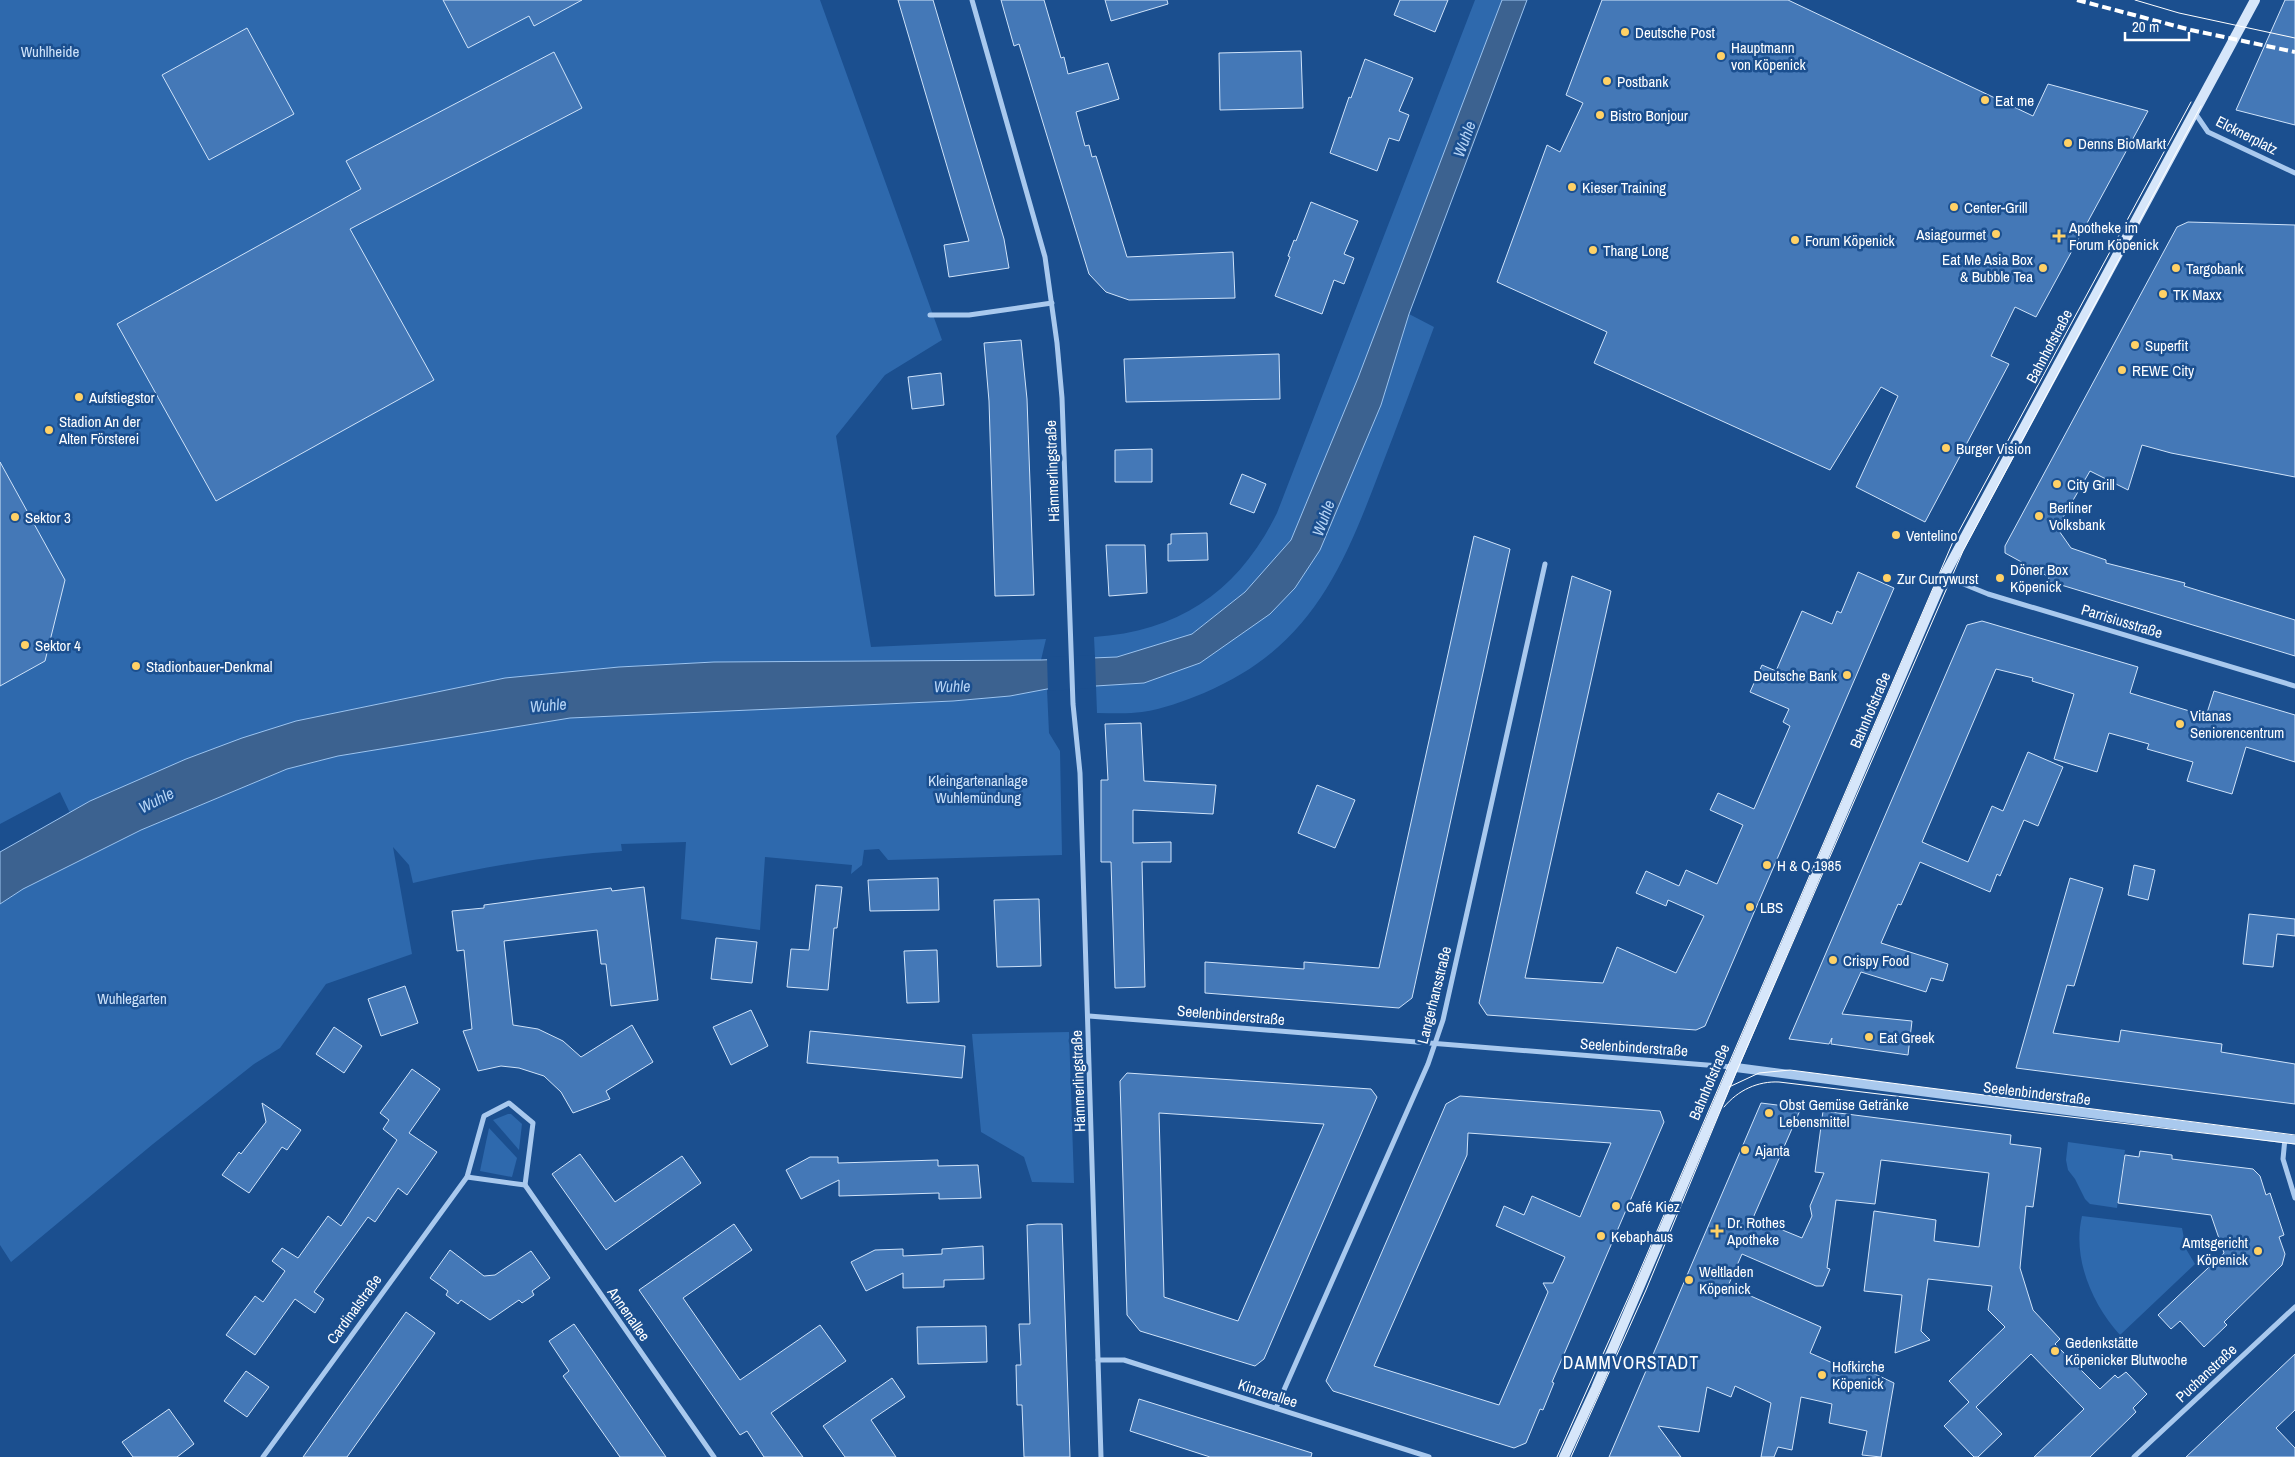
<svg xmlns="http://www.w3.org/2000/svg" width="2295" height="1457" font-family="'Archivo Narrow',sans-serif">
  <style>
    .green { fill: #2e69ad }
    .water { fill: #3c6290; stroke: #9cc4f0 }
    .pier { fill: #1b4f8f }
    .building { fill: #4478b7; stroke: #cfe3fa; fill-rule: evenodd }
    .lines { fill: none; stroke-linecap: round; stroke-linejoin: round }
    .minor { stroke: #a9c9ee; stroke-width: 5 }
    .tertiary { stroke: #a9c9ee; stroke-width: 9 }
    .secondary { stroke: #d6e6fa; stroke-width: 10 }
    .tram { stroke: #fff; stroke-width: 1 }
    .rail { stroke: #fff; stroke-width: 4; stroke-dasharray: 9 4; stroke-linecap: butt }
    .poi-dot { fill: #ffd166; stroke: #1b4f8f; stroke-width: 2 }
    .labels { text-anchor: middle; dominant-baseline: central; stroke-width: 5; stroke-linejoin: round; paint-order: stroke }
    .poi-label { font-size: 15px; fill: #fff; stroke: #1b4f8f; text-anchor: start }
    .park-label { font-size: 15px; fill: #cfe3fa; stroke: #1b4f8f }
    .street-label { font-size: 15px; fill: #fff; stroke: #1b4f8f }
    .water-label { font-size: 16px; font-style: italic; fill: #b5d3f5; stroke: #1b4f8f }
    .quarter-label { font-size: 18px; letter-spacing: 1px; fill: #fff; stroke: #1b4f8f }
  </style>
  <rect width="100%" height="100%" fill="#1b4f8f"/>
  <g class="green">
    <path d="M0 0H820L942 340 885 375 836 436 871 647 1046 639 1041 660 714 662 619 667 505 678 296 721 186 759 70 813 60 792 0 824Z"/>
    <path d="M1475 0H1502L1358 378 1291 540 1245 592 1192 634 1117 657 1095 658 1094 637C1181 631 1239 590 1277 513Z"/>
    <path d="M1409 314 1434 327C1416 376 1398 424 1379 473 1341 573 1309 648 1204 693 1184 701 1163 709 1142 712 1128 714 1112 713 1097 713L1096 686 1144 683 1200 663 1274 609 1295 588 1320 550 1381 405Z"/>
    <path d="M1047 689 1049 733 1060 751 1062 855 888 860 879 849 864 850 862 865 851 874 852 865 765 857 760 930 681 919 686 842 621 844 622 851C551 855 482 867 413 883L409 865 393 847 412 954 326 984 280 1048 254 1064 153 1144 11 1262 0 1245V904L23 889 141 830 287 769 338 756 570 718 953 701 1010 696Z"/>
    <path d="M1069 1032 1074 1183 1032 1182 1024 1157 981 1132 972 1034Z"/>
    <path d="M508 1114H511L522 1124 519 1150 493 1120Z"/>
    <path d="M489 1128 517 1158 512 1177 480 1171Z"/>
    <path d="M2068 1142 2125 1150 2117 1208 2090 1204 2085 1199 2075 1179 2068 1170 2066 1160Z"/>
    <path d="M2082 1216 2182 1228 2186 1249 2195 1264 2120 1335C2092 1304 2072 1258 2082 1216Z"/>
  </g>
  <path class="water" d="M1502 0H1527L1409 314 1381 405 1320 550 1295 588 1270 614 1200 663 1144 683 1047 689 1010 696 953 701 570 718 338 756 287 769 141 830 23 889 0 904V852L90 801 186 759 242 738 296 721 505 678 619 667 714 662 1041 660 1117 657 1192 634 1245 592 1291 540 1358 378Z"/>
  <path class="pier" d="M1095 655 1096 688 1048 691 1047 657Z"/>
  <g class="building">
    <path d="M443 0H582L534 26 529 16 468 48Z"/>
    <path d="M898 0H933L1004 239 1009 268 949 277 944 245 969 241Z"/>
    <path d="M1001 0H1044L1061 58 1064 57 1068 74 1108 63 1119 99 1076 112 1085 146 1089 145 1092 157 1096 156 1127 257 1233 252 1235 298 1129 300 1106 292 1089 274 1019 44 1014 46Z"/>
    <path d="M1105 0H1167L1168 4 1111 21Z"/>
    <path d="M1400 0H1448L1435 32 1394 15Z"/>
    <path d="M1602 0H1788L2033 116 2048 84 2148 111 2036 317 2015 307 1991 356 2009 364 1925 522 1856 487 1898 396 1881 387 1830 470 1594 363 1607 332 1497 282 1547 145 1560 152 1583 103 1566 95Z"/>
    <path d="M2285 0H2295V125L2236 110Z"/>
    <path d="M247 28 294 114 209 160 162 75Z"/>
    <path d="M1301 51 1303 108 1220 110 1219 53Z"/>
    <path d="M554 52 582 108 350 229 434 380 216 501 117 324 361 189 346 161Z"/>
    <path d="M1365 59 1413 78 1399 111 1409 115 1399 141 1389 138 1377 171 1330 153 1349 97 1351 98Z"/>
    <path d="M1311 202 1358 221 1344 254 1354 258 1344 284 1334 280 1322 314 1275 296 1290 257 1288 256 1294 240 1296 241Z"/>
    <path d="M2188 222 2295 225V477L2171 453 2142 445 2128 490 2090 471 2057 528 2071 548 2106 560V563L2185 583 2184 586 2295 620V656L2048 581 2049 577 2005 553V546L2177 227Z"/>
    <path d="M1021 340 1027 399 1034 595 995 596 989 401 984 343Z"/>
    <path d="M1279 354 1280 399 1126 402 1124 359Z"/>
    <path d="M941 373 944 405 912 409 908 377Z"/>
    <path d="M1152 449V482H1115V450Z"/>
    <path d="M0 462 65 580 45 661 0 686Z"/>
    <path d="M1242 474 1266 484 1254 513 1230 504Z"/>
    <path d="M1207 533 1208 560 1168 561V544H1171V534Z"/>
    <path d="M1474 536 1510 549 1412 998 1399 1008 1205 993V962L1304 969V962L1379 968Z"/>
    <path d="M1106 545H1145L1147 593 1109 596Z"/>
    <path d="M1858 572 1894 588 1705 1026 1696 1030 1487 1015 1479 1003 1572 576 1611 591 1525 978 1603 983 1617 947 1676 973 1704 916 1668 900 1666 906 1636 893 1646 871 1679 886 1686 870 1717 884 1743 825 1710 810 1718 793 1754 809 1790 726 1783 722 1789 709 1750 692 1762 665 1776 671 1802 611 1832 624 1837 611 1841 613Z"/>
    <path d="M1982 621 2138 667 2130 693 2206 716 2214 691 2295 715V762L2246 747 2232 794 2187 781 2193 762 2147 749 2149 744 2109 733 2097 772 2054 759 2074 694 2032 681 2033 678 1996 669 1922 842 1968 862 1992 806 2003 811 2028 752 2063 767 2038 826 2024 820 2000 876 1997 874 1990 892 1920 862 1901 905 1898 904 1881 943 1948 964 1943 981 1931 978 1926 992 1861 972 1842 1014 1912 1021 1908 1055 1831 1044 1832 1038 1829 1044 1789 1039 1967 625Z"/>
    <path d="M1141 723 1144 781 1216 785 1213 814 1133 810V843L1171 842V862H1142L1145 987 1115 988 1111 862H1101V780H1108L1105 724Z"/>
    <path d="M1317 785 1355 800 1335 848 1298 833Z"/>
    <path d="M2134 865 2155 870 2148 900 2128 895Z"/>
    <path d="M938 878 939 910 870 911 868 880Z"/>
    <path d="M2070 878 2103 888 2074 986 2067 985 2053 1033 2119 1042 2121 1030 2134 1032 2222 1044 2221 1052 2295 1064V1104L2016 1068Z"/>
    <path d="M816 885 842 887 837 928H834L828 990 787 987 791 949 809 950Z"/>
    <path d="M644 887 658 1000 611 1006 606 964H601L597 930 504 941 513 1025 538 1029 563 1041 581 1057 632 1025 653 1062 606 1091 610 1099 573 1113 561 1092 544 1076 519 1068 501 1066 478 1071 463 1031 472 1029 464 950 457 951 452 911 484 908V905L611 888 612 891Z"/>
    <path d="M1039 899 1041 966 997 967 994 900Z"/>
    <path d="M2249 914 2295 919V936L2277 934 2273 967 2243 964Z"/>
    <path d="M716 938 757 942 752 983 711 979Z"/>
    <path d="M937 950 939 1002 907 1003 904 951Z"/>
    <path d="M405 986 418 1023 381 1036 368 999Z"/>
    <path d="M751 1010 768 1046 731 1065 713 1027Z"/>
    <path d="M334 1027 362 1046 344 1073 316 1054Z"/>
    <path d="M810 1031 965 1046 962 1078 807 1063Z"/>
    <path d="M412 1069 440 1089 409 1133 437 1152 407 1195 398 1188 375 1222 368 1217 314 1292 324 1299 315 1313 295 1299 255 1355 226 1335 255 1296 263 1302 285 1271 272 1261 282 1248 298 1258 328 1216 341 1226 397 1140 383 1129 389 1120 380 1113Z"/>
    <path d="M1127 1073 1371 1089 1377 1097 1264 1359 1255 1366 1140 1331 1127 1315 1120 1081ZM1159 1113 1324 1124 1238 1321 1164 1297Z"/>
    <path d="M1460 1096 1660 1111 1664 1122 1552 1382 1554 1383 1543 1410 1540 1409 1526 1443 1514 1448 1333 1391 1326 1381 1446 1104ZM1468 1133 1611 1143 1580 1217 1532 1196 1524 1215 1504 1206 1496 1226 1565 1257 1553 1283H1543L1548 1292 1499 1405 1374 1366 1467 1155Z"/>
    <path d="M262 1103 301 1130 287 1150 282 1147 249 1193 222 1175 239 1152 241 1154 266 1122Z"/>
    <path d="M1761 1103 1801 1108 1753 1218 1802 1238 1812 1216 1810 1206 1824 1173 1815 1172 1823 1111 2011 1135 2010 1144 2041 1148 2033 1207 2026 1206 2020 1268 2033 1310 2060 1339 2055 1344 2100 1389 2115 1375 2118 1378 2126 1372 2147 1394 2133 1408 2136 1412 2090 1457H2034L2084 1409 2031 1354 1976 1407 2002 1434 1978 1457H1974L1944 1426 1969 1402 1949 1381 2005 1327 1988 1310 1992 1286 1928 1279 1921 1331 1930 1340 1895 1353 1902 1295 1864 1291 1874 1211 1936 1220 1934 1241 1979 1247 1989 1173 1881 1160 1875 1204 1836 1200 1827 1268 1830 1269 1823 1286H1816L1742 1254 1728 1286 1821 1327 1810 1353 1853 1372 1856 1365 1894 1383 1881 1457 1862 1455 1867 1431 1829 1423 1832 1404 1801 1397 1792 1450 1778 1447 1774 1457H1761L1771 1403 1735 1386 1731 1397 1707 1387 1699 1432 1658 1426 1681 1457H1609Z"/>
    <path d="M2140 1151 2172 1155V1159L2253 1169 2260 1176 2266 1195 2270 1193 2284 1235 2279 1237 2285 1254 2282 1265 2224 1322 2227 1325 2204 1347 2180 1321 2171 1329 2158 1315 2224 1253 2211 1215 2118 1203 2125 1155 2139 1157Z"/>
    <path d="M580 1154 615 1202 682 1156 701 1183 606 1250 552 1174Z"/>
    <path d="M810 1157H838V1163L938 1160V1166L978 1165 981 1198 939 1199V1193L839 1196V1180L801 1199 786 1170Z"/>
    <path d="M734 1224 752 1250 683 1298 740 1380 820 1325 846 1361 771 1413 803 1457H764L747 1431 740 1435 639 1290Z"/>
    <path d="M1037 1224H1062L1070 1457H1024L1022 1405H1017L1016 1365H1021L1019 1324H1030L1027 1225Z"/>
    <path d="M983 1246 984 1279 944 1280V1287L903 1288V1273L866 1291 851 1262 875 1250 903 1249V1256L942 1254V1249Z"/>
    <path d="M450 1250 484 1276 495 1275 531 1251 550 1278 532 1291 534 1295 522 1303 519 1300 490 1320 461 1300 458 1304 446 1295 448 1291 430 1278Z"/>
    <path d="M406 1312 435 1333 347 1457H303Z"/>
    <path d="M574 1324 595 1354 666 1457H620L563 1376 569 1371 549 1341Z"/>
    <path d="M986 1326 987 1362 918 1364 917 1327Z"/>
    <path d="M2295 1354V1410L2276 1428 2295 1448V1457H2186Z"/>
    <path d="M246 1371 269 1387 247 1417 224 1401Z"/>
    <path d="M892 1378 905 1397 871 1420 896 1457H845L823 1426Z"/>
    <path d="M1139 1399 1312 1453 1311 1457H1210L1130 1431Z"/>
    <path d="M169 1409 194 1444 177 1457H133L122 1442Z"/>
  </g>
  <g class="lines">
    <g class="minor">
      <path d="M972 0 1045 257 1057 343 1062 398 1073 704 1080 773 1101 1457"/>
      <path d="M2195 113 2208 132 2295 173"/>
      <path d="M930 315H969L1052 303"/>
      <path d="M1944 576 1988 594 2295 686"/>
      <path d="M1089 1016 1732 1067"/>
      <path d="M2285 1138 2283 1159 2295 1198"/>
      <path d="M467 1177 525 1185"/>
      <path d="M525 1185 714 1457"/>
      <path d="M1098 1360H1124L1429 1457"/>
      <path d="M1276 1408 1428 1064 1443 1020 1545 564"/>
      <path d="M263 1457 467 1177 484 1116 509 1103 533 1123 525 1185"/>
      <path d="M2134 1457 2295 1307"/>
    </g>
    <path class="tertiary" d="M1732 1067 2295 1140"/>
    <path class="secondary" d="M1564 1457 1596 1388 1944 576 2255 0"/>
    <g class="tram">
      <path d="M2135 0 2179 13 2295 38"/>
      <path d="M1729 1087 1759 1073 1790 1070 2295 1135"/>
      <path d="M1724 1107C1738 1090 1758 1081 1779 1082L2295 1144"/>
      <path d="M1557 1457 1633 1287 1952 544 2191 102"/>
      <path d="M1571 1457 1646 1290 1738 1068 1963 551 2201 106"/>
    </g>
    <path class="rail" d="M2077 0 2191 30 2295 52"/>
  </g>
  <g class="poi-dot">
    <circle cx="1625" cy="32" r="5"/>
    <circle cx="1721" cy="56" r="5"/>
    <circle cx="1607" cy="81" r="5"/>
    <circle cx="1985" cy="100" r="5"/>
    <circle cx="1600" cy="115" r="5"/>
    <circle cx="2068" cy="143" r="5"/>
    <circle cx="1572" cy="187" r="5"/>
    <circle cx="1954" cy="207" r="5"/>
    <circle cx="1996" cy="234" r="5"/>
    <path d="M2056.5 228.5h5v5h5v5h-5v5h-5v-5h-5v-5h5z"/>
    <circle cx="1795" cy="240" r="5"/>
    <circle cx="1593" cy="250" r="5"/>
    <circle cx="2043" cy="268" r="5"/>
    <circle cx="2176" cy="268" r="5"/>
    <circle cx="2163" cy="294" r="5"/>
    <circle cx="2135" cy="345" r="5"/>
    <circle cx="2122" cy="370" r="5"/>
    <circle cx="79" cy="397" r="5"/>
    <circle cx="49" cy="430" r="5"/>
    <circle cx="1946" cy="448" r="5"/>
    <circle cx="2057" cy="484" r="5"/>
    <circle cx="2039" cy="516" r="5"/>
    <circle cx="15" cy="517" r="5"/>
    <circle cx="1896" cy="535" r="5"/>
    <circle cx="1887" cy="578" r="5"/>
    <circle cx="2000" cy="578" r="5"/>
    <circle cx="25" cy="645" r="5"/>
    <circle cx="136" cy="666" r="5"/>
    <circle cx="1847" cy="675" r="5"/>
    <circle cx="2180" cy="724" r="5"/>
    <circle cx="1767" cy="865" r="5"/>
    <circle cx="1750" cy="907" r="5"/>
    <circle cx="1833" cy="960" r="5"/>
    <circle cx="1869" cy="1037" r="5"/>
    <circle cx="1769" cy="1113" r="5"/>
    <circle cx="1745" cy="1150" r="5"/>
    <circle cx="1616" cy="1206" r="5"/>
    <path d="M1714.5 1223.5h5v5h5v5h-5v5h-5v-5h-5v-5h5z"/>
    <circle cx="1601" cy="1236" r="5"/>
    <circle cx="2258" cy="1251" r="5"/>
    <circle cx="1689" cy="1280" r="5"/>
    <circle cx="2055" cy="1351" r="5"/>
    <circle cx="1822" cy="1375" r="5"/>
  </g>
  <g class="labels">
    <g class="poi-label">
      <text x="1635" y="32">Deutsche Post</text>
      <text x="1731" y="47">Hauptmann<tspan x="1731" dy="17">von Köpenick</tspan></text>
      <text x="1617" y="81">Postbank</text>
      <text x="1995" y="100">Eat me</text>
      <text x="1610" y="115">Bistro Bonjour</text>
      <text x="2078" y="143">Denns BioMarkt</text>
      <text x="1582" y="187">Kieser Training</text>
      <text x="1964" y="207">Center-Grill</text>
      <text x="2069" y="227">Apotheke im<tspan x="2069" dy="17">Forum Köpenick</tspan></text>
      <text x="1986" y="234" text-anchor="end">Asiagourmet</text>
      <text x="1805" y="240">Forum Köpenick</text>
      <text x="1603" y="250">Thang Long</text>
      <text x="2033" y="259" text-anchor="end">Eat Me Asia Box<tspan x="2033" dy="17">&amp; Bubble Tea</tspan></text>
      <text x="2186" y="268">Targobank</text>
      <text x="2173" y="294">TK Maxx</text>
      <text x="2145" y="345">Superfit</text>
      <text x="2132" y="370">REWE City</text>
      <text x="89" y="397">Aufstiegstor</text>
      <text x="59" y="421">Stadion An der<tspan x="59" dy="17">Alten Försterei</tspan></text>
      <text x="1956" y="448">Burger Vision</text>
      <text x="2067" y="484">City Grill</text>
      <text x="2049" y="507">Berliner<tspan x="2049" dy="17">Volksbank</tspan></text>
      <text x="25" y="517">Sektor 3</text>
      <text x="1906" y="535">Ventelino</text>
      <text x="2010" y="569">Döner Box<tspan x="2010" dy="17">Köpenick</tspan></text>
      <text x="1897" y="578">Zur Currywurst</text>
      <text x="35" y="645">Sektor 4</text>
      <text x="146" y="666">Stadionbauer-Denkmal</text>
      <text x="1837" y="675" text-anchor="end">Deutsche Bank</text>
      <text x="2190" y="715">Vitanas<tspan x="2190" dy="17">Seniorencentrum</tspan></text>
      <text x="1777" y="865">H &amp; Q 1985</text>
      <text x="1760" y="907">LBS</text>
      <text x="1843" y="960">Crispy Food</text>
      <text x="1879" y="1037">Eat Greek</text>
      <text x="1779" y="1104">Obst Gemüse Getränke<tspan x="1779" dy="17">Lebensmittel</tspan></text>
      <text x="1755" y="1150">Ajanta</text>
      <text x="1626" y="1206">Café Kiez</text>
      <text x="1727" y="1222">Dr. Rothes<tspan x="1727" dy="17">Apotheke</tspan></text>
      <text x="1611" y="1236">Kebaphaus</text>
      <text x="2248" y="1242" text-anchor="end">Amtsgericht<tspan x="2248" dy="17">Köpenick</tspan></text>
      <text x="1699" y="1271">Weltladen<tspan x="1699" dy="17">Köpenick</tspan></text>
      <text x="2065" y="1342">Gedenkstätte<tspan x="2065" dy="17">Köpenicker Blutwoche</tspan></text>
      <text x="1832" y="1366">Hofkirche<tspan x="1832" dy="17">Köpenick</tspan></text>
    </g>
    <g class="park-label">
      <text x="50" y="51">Wuhlheide</text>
      <text x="978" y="780">Kleingartenanlage<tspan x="978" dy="17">Wuhlemündung</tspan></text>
      <text x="132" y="998">Wuhlegarten</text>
    </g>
    <g class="street-label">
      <text transform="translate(2247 135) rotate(27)">Elcknerplatz</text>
      <text transform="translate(2049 346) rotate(-62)">Bahnhofstraße</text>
      <text transform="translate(1052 471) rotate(-92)">Hämmerlingstraße</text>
      <text transform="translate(2122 621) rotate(17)">Parrisiusstraße</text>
      <text transform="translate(1870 710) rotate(-67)">Bahnhofstraße</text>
      <text transform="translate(1434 995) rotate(-76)">Langerhansstraße</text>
      <text transform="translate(1231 1015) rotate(5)">Seelenbinderstraße</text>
      <text transform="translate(1634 1047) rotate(4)">Seelenbinderstraße</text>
      <text transform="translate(1078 1081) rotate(-92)">Hämmerlingstraße</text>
      <text transform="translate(1709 1082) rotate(-67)">Bahnhofstraße</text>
      <text transform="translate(2037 1093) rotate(7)">Seelenbinderstraße</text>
      <text transform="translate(354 1309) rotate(-54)">Cardinalstraße</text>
      <text transform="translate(629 1314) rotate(55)">Annenallee</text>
      <text transform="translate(2206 1373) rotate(-43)">Puchanstraße</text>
      <text transform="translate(1268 1393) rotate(18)">Kinzerallee</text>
    </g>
    <g class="water-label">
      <text transform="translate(1464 139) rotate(-70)">Wuhle</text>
      <text transform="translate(1323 518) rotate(-70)">Wuhle</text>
      <text transform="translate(952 686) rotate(-1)">Wuhle</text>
      <text transform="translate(548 705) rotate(-5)">Wuhle</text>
      <text transform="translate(156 800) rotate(-27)">Wuhle</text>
    </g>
    <g class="quarter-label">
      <text x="1631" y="1362">DAMMVORSTADT</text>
    </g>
  </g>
  <path d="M2125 32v8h64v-8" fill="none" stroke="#ffffff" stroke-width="2.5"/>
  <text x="2132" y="32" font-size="15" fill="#ffffff" stroke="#1b4f8f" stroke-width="4" paint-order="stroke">20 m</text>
</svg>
